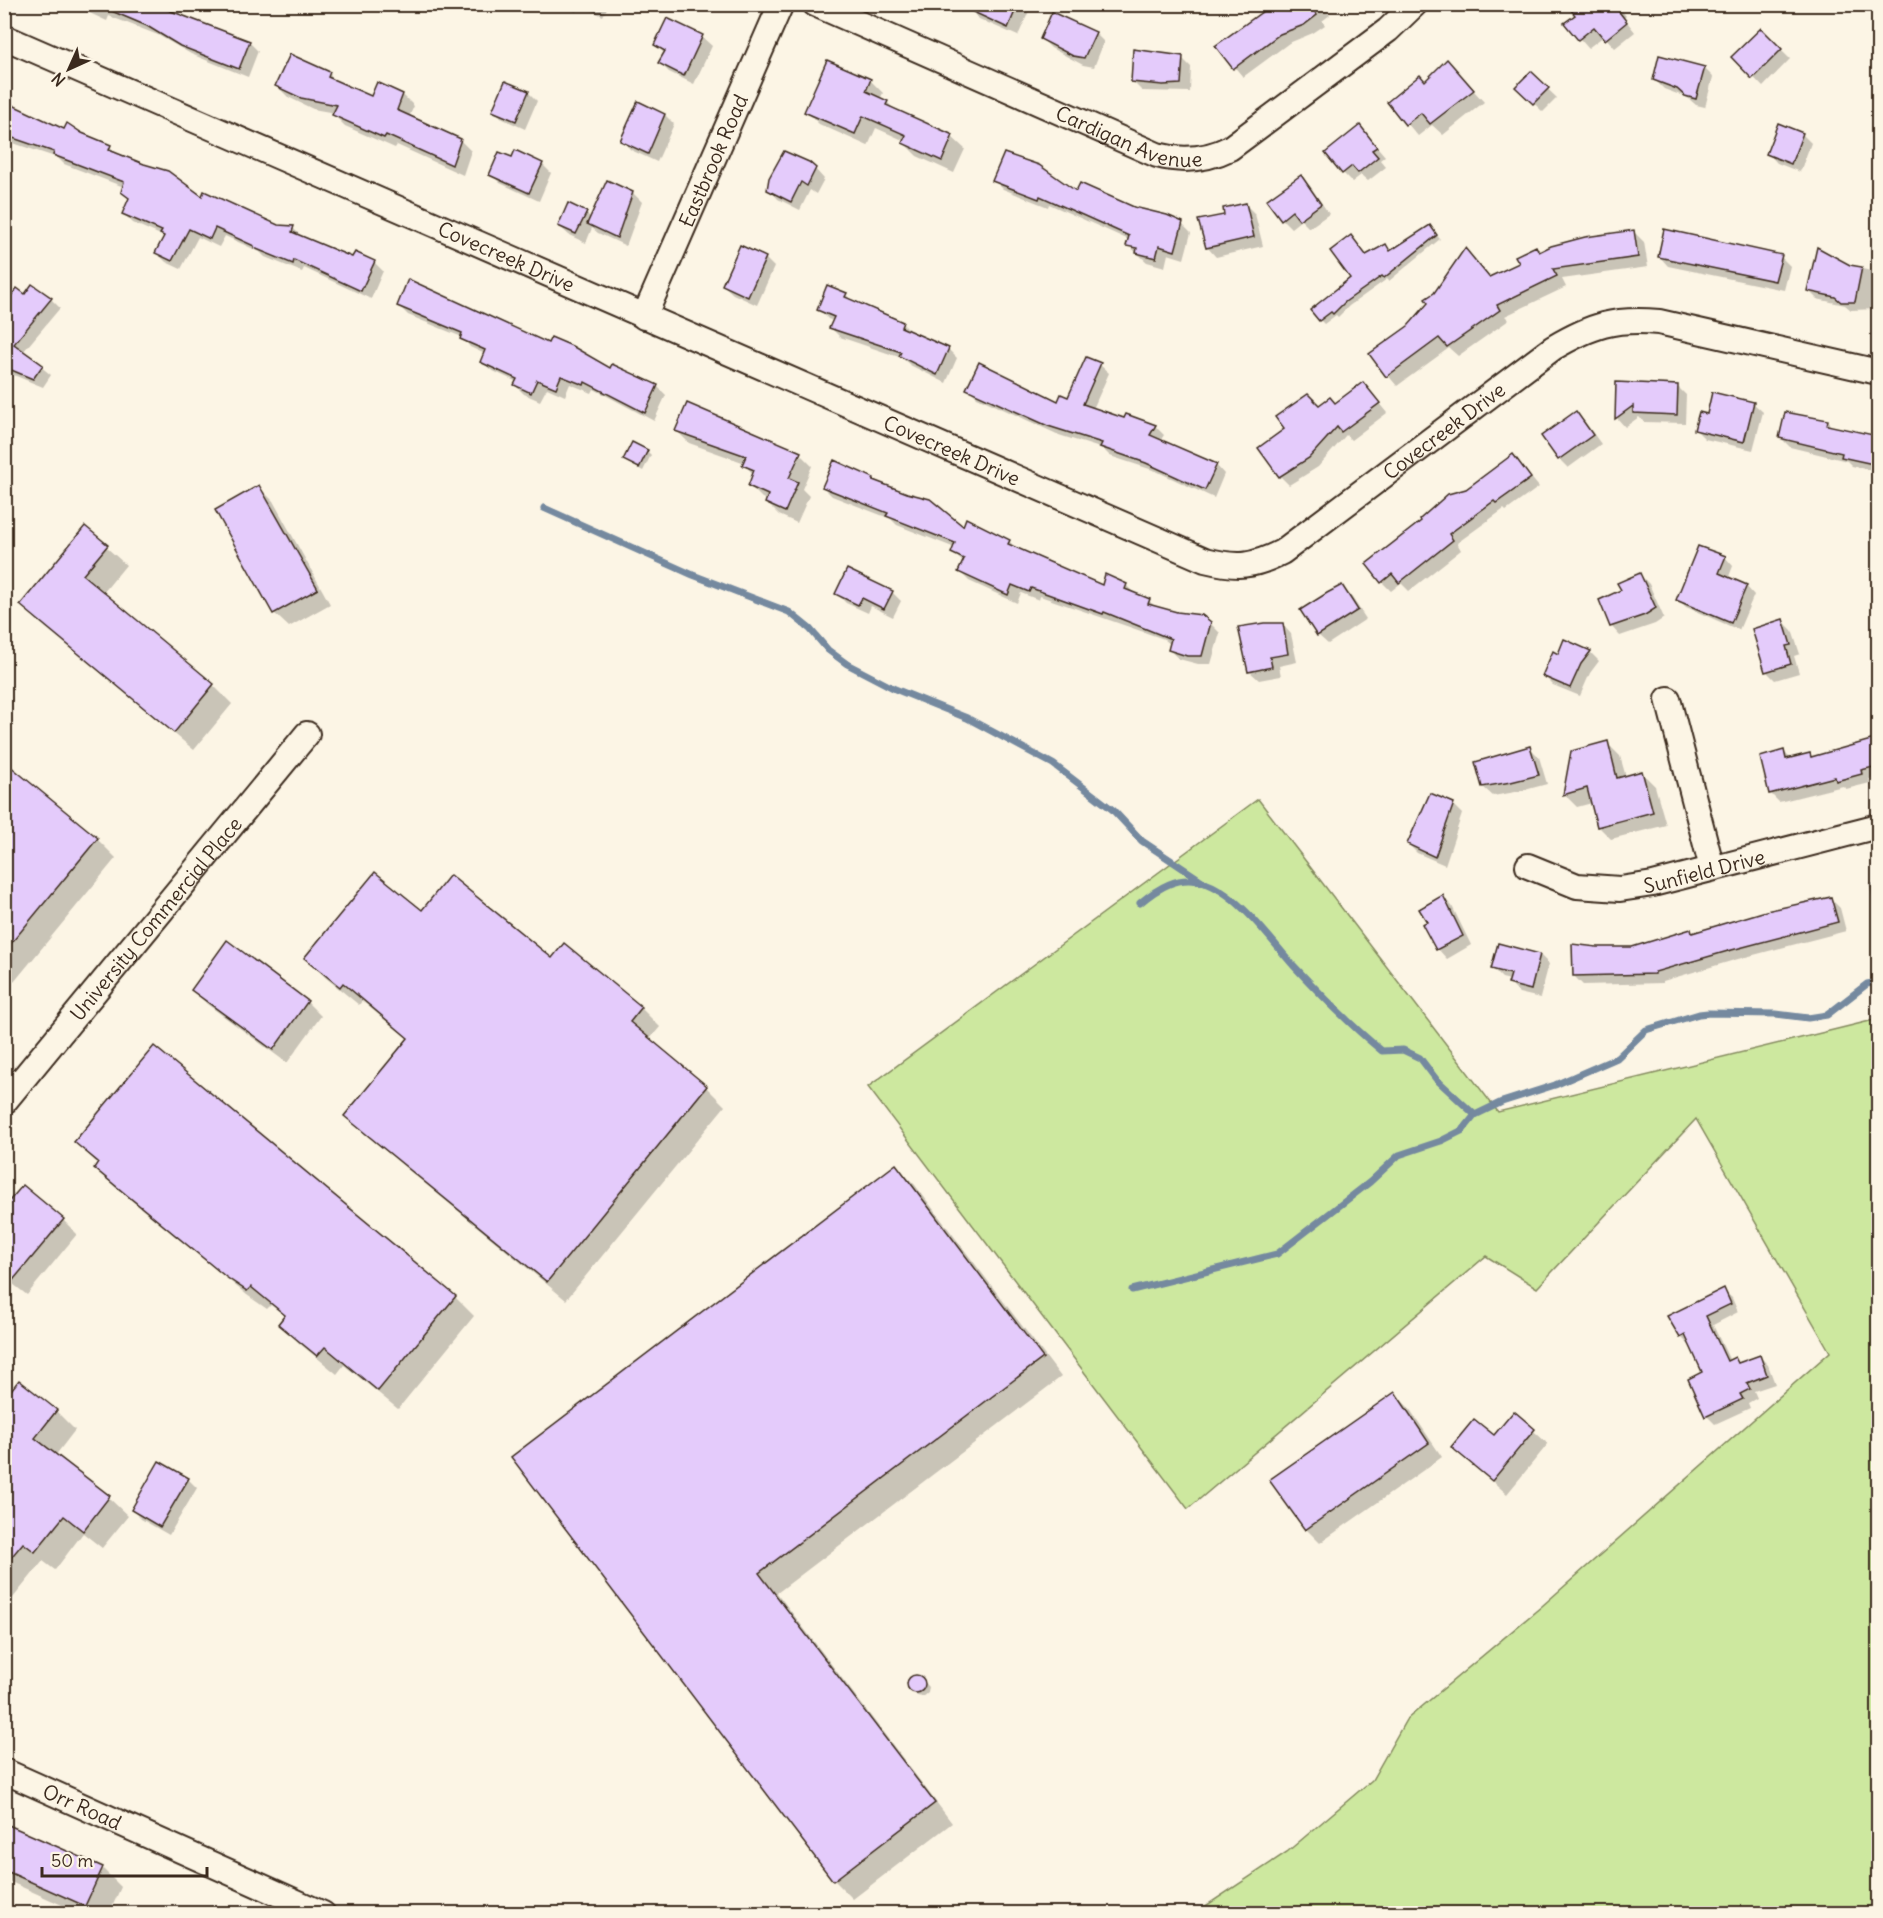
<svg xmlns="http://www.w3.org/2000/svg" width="1883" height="1918" font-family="Delius,sans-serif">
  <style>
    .green { fill: #cde89f; stroke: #84895e; stroke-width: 1.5 }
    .shadow { fill: #0003 }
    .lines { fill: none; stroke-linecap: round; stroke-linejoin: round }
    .stream { stroke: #74899f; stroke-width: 7 }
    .building { fill: #e4cbfb; stroke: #3b2a1e; stroke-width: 1.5 }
    .street-casing { stroke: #3b2a1e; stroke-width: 28 }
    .street { stroke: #fcf5e5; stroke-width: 24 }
    .labels { text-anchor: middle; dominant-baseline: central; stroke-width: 6; stroke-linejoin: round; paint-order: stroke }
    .street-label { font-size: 20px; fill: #3b2a1e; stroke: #fcf5e5 }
  </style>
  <rect width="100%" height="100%" fill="#fcf5e5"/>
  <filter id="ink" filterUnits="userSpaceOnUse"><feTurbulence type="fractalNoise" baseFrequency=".0167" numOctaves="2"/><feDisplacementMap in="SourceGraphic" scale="12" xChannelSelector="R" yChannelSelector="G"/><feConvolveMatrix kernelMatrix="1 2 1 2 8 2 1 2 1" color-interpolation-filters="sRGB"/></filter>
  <g filter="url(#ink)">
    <path class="green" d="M1258 799 1498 1112 1878 1019V1913H1195L1287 1852 1372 1780 1406 1720 1542 1606 1830 1352 1696 1119 1537 1288 1486 1256 1188 1509 868 1087Z"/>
    <g class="shadow">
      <path d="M70 4H168L174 11 173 14 249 42 258 51 248 77 191 54 158 35 109 16 107 21Z"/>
      <path d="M559 4H609L603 16 579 5 576 12Z"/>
      <path d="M972 4H1023L1029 11 1018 36 979 19 970 10Z"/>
      <path d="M1275 4H1323L1330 15 1322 21 1325 25 1313 33 1289 43 1243 77 1217 46Z"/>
      <path d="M1572 4H1617L1626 16 1624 18 1635 32 1615 48 1604 36 1588 48 1566 23 1579 13Z"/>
      <path d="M668 20 702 37 712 46 694 84 669 72 660 63 665 54 656 45Z"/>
      <path d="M1761 30 1790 59 1763 87 1734 57Z"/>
      <path d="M1095 33 1104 42 1094 67 1083 65 1051 48 1042 39Z"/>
      <path d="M1182 58 1191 67 1190 92 1142 91 1133 82Z"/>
      <path d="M1447 61 1484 102 1443 135 1432 125 1418 136 1389 102 1425 83Z"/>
      <path d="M1704 68 1713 77 1705 107 1696 105 1688 98 1664 89 1654 79Z"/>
      <path d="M1531 73 1557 98 1543 112 1517 87Z"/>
      <path d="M329 74 339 84 372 98 378 84 403 95 414 106 409 117 460 140 471 151 463 175 397 145 395 148 345 126 334 115 335 113 313 109 288 97 277 86Z"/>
      <path d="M870 80 883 93 880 99 887 102 896 111 952 137 965 149 954 173 917 156 904 143 905 141 876 128 868 146 819 124 806 111Z"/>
      <path d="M528 92 537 101 525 129 503 119 494 110Z"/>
      <path d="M4 102 65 131 82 134 110 147 119 155 202 199 278 226 293 228 302 237 353 259 374 262 383 271 371 299 304 268 302 272 265 257 260 252 225 236 219 247 198 237 181 269 166 262 157 253 165 237 133 223 124 214 130 199 122 191 124 187 64 164 58 158 4 140Z"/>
      <path d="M665 115 674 124 657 162 631 150 622 141Z"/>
      <path d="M1360 127 1385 156 1380 160 1386 167 1368 181 1361 175 1352 182 1343 173Z"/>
      <path d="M1802 134 1811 143 1800 172 1777 163 1768 153Z"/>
      <path d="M513 159 542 164 551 173 539 201 500 183 491 174Z"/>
      <path d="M815 169 824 179 816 194 810 190 800 210 778 199 769 189Z"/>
      <path d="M1301 177 1310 186 1329 214 1309 228 1301 220 1291 228 1282 219Z"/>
      <path d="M994 180 1077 194 1182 224 1191 233 1184 259 1168 254 1165 267 1147 262 1128 245 1129 240 1049 204 1048 207 1003 189Z"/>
      <path d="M633 193 642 202 626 246 598 233 592 228 586 243 569 235 559 226 586 213 591 218Z"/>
      <path d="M1246 205 1255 214 1263 246 1216 257 1207 247 1225 216Z"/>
      <path d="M1433 231 1440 239 1389 281 1387 279 1349 306 1338 317 1336 315 1324 324 1320 320 1367 257 1386 245 1391 252Z"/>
      <path d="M1634 232 1644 242 1648 267 1562 279 1566 287 1505 316 1509 320 1458 356 1449 348 1397 386 1371 355 1490 278 1521 264 1536 248 1541 253Z"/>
      <path d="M1659 256 1781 257 1790 266 1784 290 1668 266Z"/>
      <path d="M765 258 774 267 757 305 733 294 723 285Z"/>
      <path d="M1873 260 1878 262V309L1851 310 1845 305 1817 299 1809 291 1849 266 1871 271Z"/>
      <path d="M828 287 846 295 854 303 902 323 912 333 948 349 957 358 946 383 910 365 902 358 840 337 831 328 834 321 828 319 819 309Z"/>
      <path d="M25 296 51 299 60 308 23 352 51 375 43 387 4 371V308Z"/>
      <path d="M399 306 549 345 611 370 657 386 666 395 654 421 594 389 592 393 570 384 565 396 547 388 540 401 524 394 515 385 517 382 491 370 482 362 485 354 470 347 462 337 408 315Z"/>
      <path d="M1100 365 1109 373 1093 409 1125 420 1127 416 1155 426 1164 435 1160 441 1216 465 1224 474 1214 498 1156 471 1110 456 1103 449 1059 435 977 397 968 388 1059 403 1069 399Z"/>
      <path d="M1363 384 1387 413 1351 440 1346 435 1318 467 1289 485 1280 476 1319 407 1335 404Z"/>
      <path d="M1618 384 1677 386 1686 395 1685 423 1644 422 1639 417 1625 427 1617 418Z"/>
      <path d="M1753 403 1763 412 1753 450 1705 439 1696 430 1708 415Z"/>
      <path d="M1576 413 1585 422 1601 444 1568 468 1559 459Z"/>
      <path d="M1827 422 1833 427 1878 437V472L1852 466 1847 461 1790 447 1781 438Z"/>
      <path d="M677 431 800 454 812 466 802 489 809 496 797 523 779 515 766 502 767 500 762 498 749 485 754 475 744 464 745 463 689 443Z"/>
      <path d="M647 451 651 455 643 471 624 460Z"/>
      <path d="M1513 456 1539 487 1506 511 1504 509 1457 543 1461 550 1409 591 1401 583 1391 591 1382 582 1466 490Z"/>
      <path d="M873 479 964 528 967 520 1009 541 1018 550 1103 587 1126 585 1135 594 1149 601 1156 607 1210 623 1220 633 1211 664H1198L1179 659 1169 650 1171 645 1164 639 1040 596 1039 600 1021 593 1017 603 969 581 960 572 964 563 953 553 955 548 897 525 891 519 832 496 823 487Z"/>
      <path d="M259 487 273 501 330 604 289 627 274 613 217 510Z"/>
      <path d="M85 528 126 565 103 593 213 685 232 704 194 750 40 623 22 605Z"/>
      <path d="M1725 557 1733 566 1728 579 1746 586 1754 595 1739 630 1686 607 1678 599Z"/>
      <path d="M1640 575 1649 584 1664 618 1655 624 1620 636 1611 626 1623 591Z"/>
      <path d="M1342 587 1351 596 1366 619 1328 644 1318 635 1302 611Z"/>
      <path d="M892 592 901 601 893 617 871 606 868 613 846 603 837 594Z"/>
      <path d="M1783 621 1792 630 1800 654 1794 656 1799 673 1775 680 1766 671Z"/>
      <path d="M1282 624 1291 634 1297 662 1279 666 1281 676 1259 680 1249 671Z"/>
      <path d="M1565 641 1590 652 1599 661 1590 673 1580 696 1553 685 1544 676 1559 656Z"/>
      <path d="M1878 739V777L1869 779 1870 783 1846 789 1843 786 1779 802 1770 793 1784 752 1791 759 1809 755 1813 758Z"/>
      <path d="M1607 743 1620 756 1626 777 1642 773 1655 786 1666 825 1611 839 1598 826 1592 803 1577 807 1564 794Z"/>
      <path d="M1530 748 1539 757 1547 784 1521 791 1493 796 1483 787Z"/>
      <path d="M4 763 97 839 116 858 14 982 4 974Z"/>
      <path d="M1453 805 1462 814 1445 865 1417 853 1408 844Z"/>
      <path d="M1878 882V915L1876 913 1869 884Z"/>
      <path d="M1443 897 1452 906 1471 945 1447 959 1438 949 1424 925 1429 922Z"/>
      <path d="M1831 899 1840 908 1846 931 1738 959 1663 981V983L1583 985 1574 976 1632 949 1691 931 1693 934Z"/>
      <path d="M422 913 552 960 565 945 641 1008 660 1027 649 1040 706 1087 725 1106 566 1300 365 1134 346 1115 408 1039 362 1001 359 1005 325 977 307 958Z"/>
      <path d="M1540 955 1549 964 1540 998 1519 993 1510 984V980L1502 978 1493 969Z"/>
      <path d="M193 990 307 1002 321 1016 287 1063 207 1004Z"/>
      <path d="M154 1048 455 1297 474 1316 398 1409 344 1365 337 1374 299 1343 280 1324 286 1317 271 1305 267 1309 247 1295 115 1187 96 1168 99 1165 76 1142Z"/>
      <path d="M896 1166 915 1185 1061 1377 777 1593 952 1823 853 1899 834 1880 513 1458Z"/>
      <path d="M63 1220 77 1234 27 1295 4 1277Z"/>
      <path d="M1723 1290 1732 1298 1738 1312 1713 1325 1730 1361 1734 1359 1740 1364 1760 1357 1768 1365 1775 1384 1754 1391 1757 1398 1748 1403 1750 1408 1715 1424 1707 1416 1704 1373 1691 1344 1689 1345 1681 1337Z"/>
      <path d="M19 1382 56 1411 75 1430 55 1456 109 1498 128 1516 102 1548 83 1533 55 1570 43 1561 4 1609V1401Z"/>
      <path d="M1395 1394 1409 1408 1442 1457 1320 1543 1306 1529Z"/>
      <path d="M1514 1413 1548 1444 1507 1494 1453 1447 1494 1437Z"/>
      <path d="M188 1479 197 1488 169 1535 141 1519 132 1510Z"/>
      <path d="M914 1676 920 1677 929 1687 928 1693 923 1697 917 1696 909 1686 910 1680Z"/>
      <path d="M4 1825 102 1868 121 1887 109 1914H82L4 1879Z"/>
    </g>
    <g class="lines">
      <g class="stream">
        <path d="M544 508 693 575 789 612 810 629 828 650 847 664 895 689 967 718 1053 764 1113 810 1142 841 1205 883"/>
        <path d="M1140 903C1158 888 1178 875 1202 882 1237 892 1270 939 1293 965 1321 995 1350 1025 1382 1051L1403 1050 1420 1058 1436 1079 1475 1115"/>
        <path d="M1132 1290 1277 1254 1370 1182 1399 1155 1441 1141 1463 1130 1475 1115 1502 1102 1555 1085 1617 1058 1646 1030 1699 1014 1708 1013 1776 1014 1808 1018 1827 1015 1867 984 1878 982"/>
      </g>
    </g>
    <g class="building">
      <path d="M95 4H165L163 8 250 41 239 69 180 46 147 26Z"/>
      <path d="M956 4H1018L1008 28Z"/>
      <path d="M1273 4H1309L1317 15 1304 25 1280 34 1233 69 1215 46Z"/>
      <path d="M1566 4H1613L1627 22 1605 40 1594 27 1578 40 1564 23 1575 15Z"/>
      <path d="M1052 12 1096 32 1084 58 1073 56 1040 39Z"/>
      <path d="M667 18 703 35 684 76 658 63 665 51 654 45Z"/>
      <path d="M1761 28 1782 49 1752 79 1731 57Z"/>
      <path d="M1133 49 1183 56 1181 84 1163 85 1131 82Z"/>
      <path d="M290 54 330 72 328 77 371 96 377 82 403 94 397 110 461 139 452 165 386 135 384 138 332 115 337 105 301 98 275 86Z"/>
      <path d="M1659 55 1705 67 1696 99 1685 96 1677 89 1653 80Z"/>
      <path d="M1447 59 1474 90 1430 124 1421 113 1405 125 1387 102 1420 75 1425 81Z"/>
      <path d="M827 60 871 79 866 91 888 101 886 105 953 135 942 161 902 143 906 135 863 116 855 134 804 112Z"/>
      <path d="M1531 71 1549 88 1533 104 1515 87Z"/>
      <path d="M505 81 529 91 516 121 492 111Z"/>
      <path d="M4 101 64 129 67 123 82 133 111 145 109 150 144 164 168 171 202 196 204 191 278 225 294 226 292 232 352 257 355 252 375 261 361 291 294 260 293 264 254 248V246L215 228 210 239 189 229 172 261 155 253 164 236 160 234 162 231 122 214 129 198 121 192 124 182 53 155 54 152 4 135Z"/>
      <path d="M638 101 665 114 648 154 620 141Z"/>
      <path d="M1778 123 1803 133 1791 164 1766 154Z"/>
      <path d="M1360 125 1377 147 1372 150 1378 157 1358 173 1352 166 1342 174 1325 153Z"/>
      <path d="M515 150 543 163 529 193 489 175 499 152 512 157Z"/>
      <path d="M784 151 809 162 816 168 807 186 801 182 791 202 767 190 769 178Z"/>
      <path d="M1004 153 1039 165 1076 191 1080 183 1134 207 1167 215 1183 222 1175 251 1159 246 1156 258 1136 253 1137 248 1126 246 1129 236 1040 196 1039 199 992 181Z"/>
      <path d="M1301 175 1321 204 1299 220 1292 211 1281 220 1266 200Z"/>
      <path d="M607 180 633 192 617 238 587 224Z"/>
      <path d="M568 203 587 212 576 234 558 226Z"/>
      <path d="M1246 203 1254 237 1206 248 1198 220 1224 215 1223 208Z"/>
      <path d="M1430 225 1437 235 1384 278 1382 276 1345 302 1333 314 1331 312 1319 321 1310 310 1350 278 1330 251 1351 235 1366 255 1386 244 1390 251Z"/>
      <path d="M1664 229 1782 255 1775 281 1658 257Z"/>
      <path d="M1634 230 1638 257 1553 269 1557 276 1497 305 1500 310 1447 347 1439 338 1386 377 1369 354 1408 326 1428 303 1425 299 1434 293 1465 248 1489 277 1519 263 1515 256 1536 246 1539 252 1551 246 1585 237Z"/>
      <path d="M740 245 766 257 748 297 722 285Z"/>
      <path d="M1817 247 1850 265 1862 267 1855 302H1841L1835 297 1807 291Z"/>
      <path d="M408 279 548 343 551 337 572 346 610 368 612 364 658 385 645 413 585 382 584 385 561 376 556 388 537 380 531 393 514 385 517 379 480 362 485 350 460 339 462 333 397 306Z"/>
      <path d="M32 284 52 298 14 344 43 365 33 379 4 367V305L17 288 25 294Z"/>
      <path d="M827 285 847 293 845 297 903 322 901 327 949 348 937 375 899 356 901 352 829 328 834 317 817 310Z"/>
      <path d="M1086 357 1101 363 1083 404 1124 418 1126 414 1156 425 1150 435 1217 464 1205 490 1146 463 1100 447 1102 443 1048 426 966 389 979 362 1058 401 1061 394 1068 397Z"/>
      <path d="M1363 382 1380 403 1341 432 1337 427 1309 458 1279 477 1258 448 1284 429 1275 417 1308 394 1319 405 1330 397 1335 403Z"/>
      <path d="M1616 382 1678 385 1677 415 1633 413V406L1615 419Z"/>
      <path d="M1712 392 1754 402 1744 442 1694 430 1699 412 1707 414Z"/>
      <path d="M687 403 801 452 789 478 798 482 785 512 765 503 768 495 748 486 754 470 742 465 746 456 675 431Z"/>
      <path d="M1576 411 1593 435 1558 460 1541 436Z"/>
      <path d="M1785 412 1828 420 1827 425 1878 436V465L1841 457 1842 453 1779 438Z"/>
      <path d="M632 442 648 450 639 468 623 460Z"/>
      <path d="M1513 454 1531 478 1496 503 1494 501 1449 534 1453 540 1399 583 1392 574 1381 583 1366 564 1421 521 1420 519 1448 494 1466 489Z"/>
      <path d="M834 460 874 478 873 480 907 493 930 499 963 526 966 518 1010 540 1008 544 1102 585 1105 574 1127 584 1125 589 1150 599 1148 604 1177 612 1202 615 1211 622 1202 656H1187L1168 650 1171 639 1104 612 1103 614 1031 588 1029 592 1012 585 1008 595 958 572 964 559 951 553 955 543 886 516 888 513 822 487Z"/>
      <path d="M259 485 318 589 273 614 215 510Z"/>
      <path d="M85 526 108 545 83 575 214 684 174 733 20 605Z"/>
      <path d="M1698 546 1726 556 1719 573 1747 585 1731 623 1676 600Z"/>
      <path d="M847 569 893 591 884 609 862 598 858 605 835 594Z"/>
      <path d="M1640 573 1656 608 1645 615 1610 627 1599 600 1621 590 1617 583Z"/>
      <path d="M1342 585 1358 610 1317 636 1300 610 1327 593Z"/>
      <path d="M1783 619 1791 645 1786 646 1791 664 1765 672 1752 629Z"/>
      <path d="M1264 623H1283L1288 654 1270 657 1272 667 1248 672 1238 627Z"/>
      <path d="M1564 639 1591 651 1581 664 1570 688 1542 676 1553 651 1558 654Z"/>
      <path d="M1878 738V766L1861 770 1862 774 1836 781 1835 777 1769 794 1760 757 1784 750 1786 759 1810 753 1811 757Z"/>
      <path d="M1608 741 1617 778 1642 771 1653 812 1597 827 1587 788 1563 795 1571 751Z"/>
      <path d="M1530 746 1539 775 1511 782 1482 787 1475 762Z"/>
      <path d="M4 761 98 838 4 952Z"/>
      <path d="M1430 793 1454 803 1435 857 1407 844Z"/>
      <path d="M375 872 422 910 450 875 552 958 564 943 642 1007 630 1022 707 1086 547 1282 344 1116 408 1038 343 983 340 987 304 958Z"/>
      <path d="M1443 895 1463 936 1436 950 1422 924 1427 922 1419 909Z"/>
      <path d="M1831 897 1838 922 1728 951 1655 972V974L1573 976 1572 944 1597 947H1632L1691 929 1692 933 1766 911Z"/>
      <path d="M227 940 308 1001 273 1050 191 990Z"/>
      <path d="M1498 943 1540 954 1531 990 1508 984 1511 974 1491 969Z"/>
      <path d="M154 1046 456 1296 378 1391 325 1347 317 1356 278 1324 285 1315 251 1287 247 1291 226 1277 94 1168 98 1162 74 1142Z"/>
      <path d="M896 1164 1043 1358 759 1573 935 1803 833 1881 511 1457Z"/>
      <path d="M23 1185 64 1219 4 1291V1207Z"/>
      <path d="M1724 1288 1731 1304 1706 1316 1727 1361 1735 1357 1738 1363 1760 1355 1767 1375 1747 1383 1750 1389 1740 1394 1743 1399 1705 1417 1688 1379 1702 1372 1685 1335 1680 1338 1667 1316Z"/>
      <path d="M19 1380 57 1410 35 1438 110 1496 83 1531 64 1516 35 1552 23 1543 4 1566V1399Z"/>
      <path d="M1395 1392 1429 1443 1305 1530 1269 1480Z"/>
      <path d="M1514 1411 1535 1429 1492 1481 1451 1447 1474 1419 1494 1435Z"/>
      <path d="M159 1461 189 1478 160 1527 131 1510Z"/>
      <circle cx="916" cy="1684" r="9"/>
      <path d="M4 1823 103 1867 85 1906 4 1870Z"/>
    </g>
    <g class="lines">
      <g class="street-casing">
        <g id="street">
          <path id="s1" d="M815 4 1157 155C1183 162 1206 160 1230 148L1388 30 1415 4"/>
          <path id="s2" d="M4 37 1205 560C1238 568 1252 567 1282 552L1553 348C1592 325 1614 318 1659 322L1878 372"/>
          <path id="s3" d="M644 317 781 4"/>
          <path d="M1668 699 1712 868"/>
          <path id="s4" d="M1528 866 1577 886 1620 889 1653 884 1878 826"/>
          <path id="s5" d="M4 1102 307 734"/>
          <path id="s6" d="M4 1771 323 1914"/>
        </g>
      </g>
      <use href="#street" class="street"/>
    </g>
  </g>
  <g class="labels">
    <g class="street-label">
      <text stroke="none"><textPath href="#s1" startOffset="342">Cardigan Avenue</textPath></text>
      <text stroke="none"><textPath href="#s3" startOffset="171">Eastbrook Road</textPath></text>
      <text stroke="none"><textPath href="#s2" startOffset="548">Covecreek Drive</textPath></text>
      <text stroke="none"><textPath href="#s2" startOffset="1592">Covecreek Drive</textPath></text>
      <text stroke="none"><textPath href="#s2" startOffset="1034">Covecreek Drive</textPath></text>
      <text stroke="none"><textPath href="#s4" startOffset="182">Sunfield Drive</textPath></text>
      <text stroke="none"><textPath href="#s5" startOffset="238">University Commercial Place</textPath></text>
      <text stroke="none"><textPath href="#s6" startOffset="86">Orr Road</textPath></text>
    </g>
  </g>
  <rect width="1883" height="1918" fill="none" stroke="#fcf5e5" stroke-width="24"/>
  <rect x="12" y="12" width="1859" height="1894" fill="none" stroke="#3b2a1e" stroke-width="2" filter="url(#ink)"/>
  <g transform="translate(69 69) rotate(225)" stroke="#fcf5e5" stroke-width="4.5" paint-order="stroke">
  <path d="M0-4.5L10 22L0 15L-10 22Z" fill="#3b2a1e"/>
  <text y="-9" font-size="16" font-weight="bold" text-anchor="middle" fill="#3b2a1e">N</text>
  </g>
  <path d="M42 1867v9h165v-9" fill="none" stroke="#3b2a1e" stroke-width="3"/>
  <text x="51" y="1867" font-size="18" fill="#3b2a1e" stroke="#fcf5e5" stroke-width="4.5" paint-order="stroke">50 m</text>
</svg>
